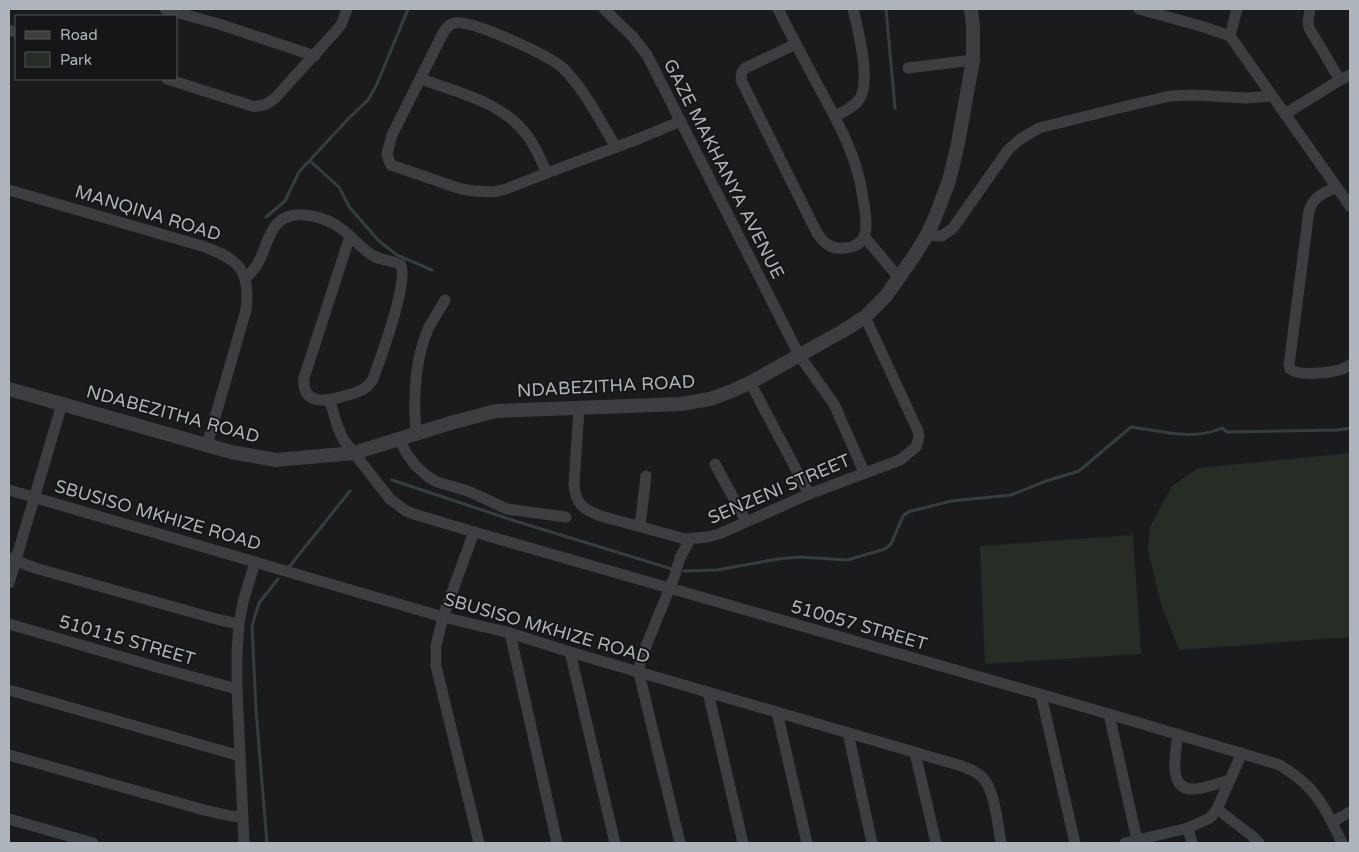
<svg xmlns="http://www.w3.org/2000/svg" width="1359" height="852" font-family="'Varela Round',sans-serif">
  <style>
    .green { fill: #252d25 }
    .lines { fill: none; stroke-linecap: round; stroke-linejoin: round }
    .stream { stroke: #333e42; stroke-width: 3 }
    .minor { stroke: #3c3e42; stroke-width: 11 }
    .tertiary { stroke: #3c3e42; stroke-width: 14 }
    .labels { text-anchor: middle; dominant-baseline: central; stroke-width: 4; stroke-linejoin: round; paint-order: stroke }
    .street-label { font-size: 18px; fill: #aeb4bb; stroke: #161618 }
  </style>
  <rect width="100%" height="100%" fill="#1b1b1d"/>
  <g class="green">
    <path d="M1350 453V637L1179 650 1161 604 1148 550 1150 527 1172 486 1198 468Z"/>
    <path d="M1133 535 1141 654 985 664 980 546Z"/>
  </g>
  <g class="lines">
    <g class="stream">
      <path d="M886 9 895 108"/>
      <path d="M310 161 339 187 350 208 379 241 397 255 432 270"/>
      <path d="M266 217 285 201 299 172 349 118 368 100 377 84 408 9"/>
      <path d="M392 480 512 520 672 569"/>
      <path d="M289 567 350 491"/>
      <path d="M684 571 717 570 778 559 800 557 847 560 885 549 891 544 903 516 908 512 951 501 1011 495 1046 481 1079 471 1131 427C1162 431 1193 441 1222 428L1227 432 1338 430 1350 428"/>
      <path d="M267 843 256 710 252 626 259 603 278 579"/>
    </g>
    <g class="minor">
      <path d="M165 9 222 25 315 56"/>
      <path d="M604 9 633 37 647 55 799 355 834 404 864 472"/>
      <path d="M778 9C792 37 807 65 822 93 836 119 851 146 858 174 861 183 862 194 864 204 867 223 871 246 845 248 831 250 824 243 817 233L741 80 742 72 745 68 796 44"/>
      <path d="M1139 9 1204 27 1230 36"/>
      <path d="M1310 9 1308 22 1309 28 1340 80"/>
      <path d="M9 30 16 32"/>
      <path d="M1230 36 1350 206"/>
      <path d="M1230 36 1237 9"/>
      <path d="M908 68 973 60"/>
      <path d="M167 79 252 106C262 107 269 104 276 97L335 32 341 25 347 9"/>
      <path d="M421 79C460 93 507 103 531 141 537 151 542 162 547 173"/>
      <path d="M1285 114 1340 80 1350 75"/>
      <path d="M835 116C843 112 855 107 860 98 871 80 858 29 853 9"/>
      <path d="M616 147C600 121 585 90 563 68 548 55 473 20 455 23 447 24 443 33 440 39L392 135 387 154 389 161 391 165 397 167 461 189 474 191 494 192 506 189 547 173 638 139 681 121"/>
      <path d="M1336 187C1324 193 1313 197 1309 211L1289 365 1290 369C1300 377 1340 373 1350 365"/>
      <path d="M9 190 202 246C239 259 251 270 246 310L207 445"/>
      <path d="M927 235 942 236 953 228 1008 150 1019 140 1039 128 1127 106 1170 96 1194 95 1246 98 1271 96"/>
      <path d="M864 236 899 278"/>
      <path d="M246 278C250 274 255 269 258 263 265 251 267 236 276 225 292 206 327 217 343 230 353 238 361 248 372 255 381 261 393 260 401 265 408 284 381 357 373 379 367 390 356 393 344 396 325 402 302 405 304 378L350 236"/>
      <path d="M750 382 809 494"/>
      <path d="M330 401 337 425 343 439 390 499 406 511 417 515 474 532 1109 714 1280 765C1287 770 1295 775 1302 781 1321 797 1332 822 1342 843"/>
      <path d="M579 409 574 483C575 503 582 509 601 516L685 539 708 537 719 534 809 494 900 460 916 447 919 437 918 431 865 317"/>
      <path d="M416 434C413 398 414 360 429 327 434 318 440 309 445 300"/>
      <path d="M399 439 407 454 415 465 427 476 437 482 468 491 507 509 566 517"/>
      <path d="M715 464 746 521"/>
      <path d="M9 490 443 617 510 633 570 652 962 766C969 769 978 772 983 778 995 790 998 827 1001 843"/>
      <path d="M640 526 646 476"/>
      <path d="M474 532 443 617 436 646V666L479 843"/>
      <path d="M9 558 35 568 220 620 239 624"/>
      <path d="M9 583 62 404"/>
      <path d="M9 624 160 668 237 689"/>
      <path d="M510 633 557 843"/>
      <path d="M570 652 615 843"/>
      <path d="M9 690 240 756"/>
      <path d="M708 692 743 843"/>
      <path d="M1041 695 1075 843"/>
      <path d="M777 712 807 843"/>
      <path d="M1109 714 1137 840"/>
      <path d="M848 733 872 843"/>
      <path d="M1178 734C1176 752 1166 791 1195 789 1206 788 1218 783 1230 780"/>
      <path d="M915 753 936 843"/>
      <path d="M9 755 204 810 231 816 243 817"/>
      <path d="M1217 809 1251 835 1259 843"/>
      <path d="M9 819 93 843"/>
      <path d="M1332 822 1350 812"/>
      <path d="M1188 828 1192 843"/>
      <path d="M244 843 237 689V651L239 624 243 602 255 562"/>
      <path d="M680 843 639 673 640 664 644 651 675 575 680 558 690 539"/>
      <path d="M1125 843 1188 828 1208 819 1212 816 1217 809 1242 753"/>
    </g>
    <path class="tertiary" d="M9 389 231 452 276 460 354 453 454 422 496 411 681 404 710 399 732 391 753 381 843 331 865 317 886 296 914 256 927 235 934 220 949 181 958 143 973 60V26L971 9"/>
  </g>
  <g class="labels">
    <g class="street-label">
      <text transform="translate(724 169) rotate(63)">GAZE MAKHANYA AVENUE</text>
      <text transform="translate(148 213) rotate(17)">MANQINA ROAD</text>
      <text transform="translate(606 386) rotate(-3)">NDABEZITHA ROAD</text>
      <text transform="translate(173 414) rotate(15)">NDABEZITHA ROAD</text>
      <text transform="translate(779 489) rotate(-23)">SENZENI STREET</text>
      <text transform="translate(158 515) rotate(16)">SBUSISO MKHIZE ROAD</text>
      <text transform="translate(859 625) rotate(16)">510057 STREET</text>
      <text transform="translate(547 628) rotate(16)">SBUSISO MKHIZE ROAD</text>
      <text transform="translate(127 640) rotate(16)">510115 STREET</text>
    </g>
  </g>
  <rect width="1359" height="852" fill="none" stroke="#aeb4bb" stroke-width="20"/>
  <rect x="15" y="15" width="162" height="65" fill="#161618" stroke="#535559"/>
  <rect x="25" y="31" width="25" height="8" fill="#3c3e42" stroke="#535559"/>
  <text x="60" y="40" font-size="15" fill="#aeb4bb">Road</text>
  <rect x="25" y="52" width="25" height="15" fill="#252d25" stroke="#535559"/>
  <text x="60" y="65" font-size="15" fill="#aeb4bb">Park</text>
</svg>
